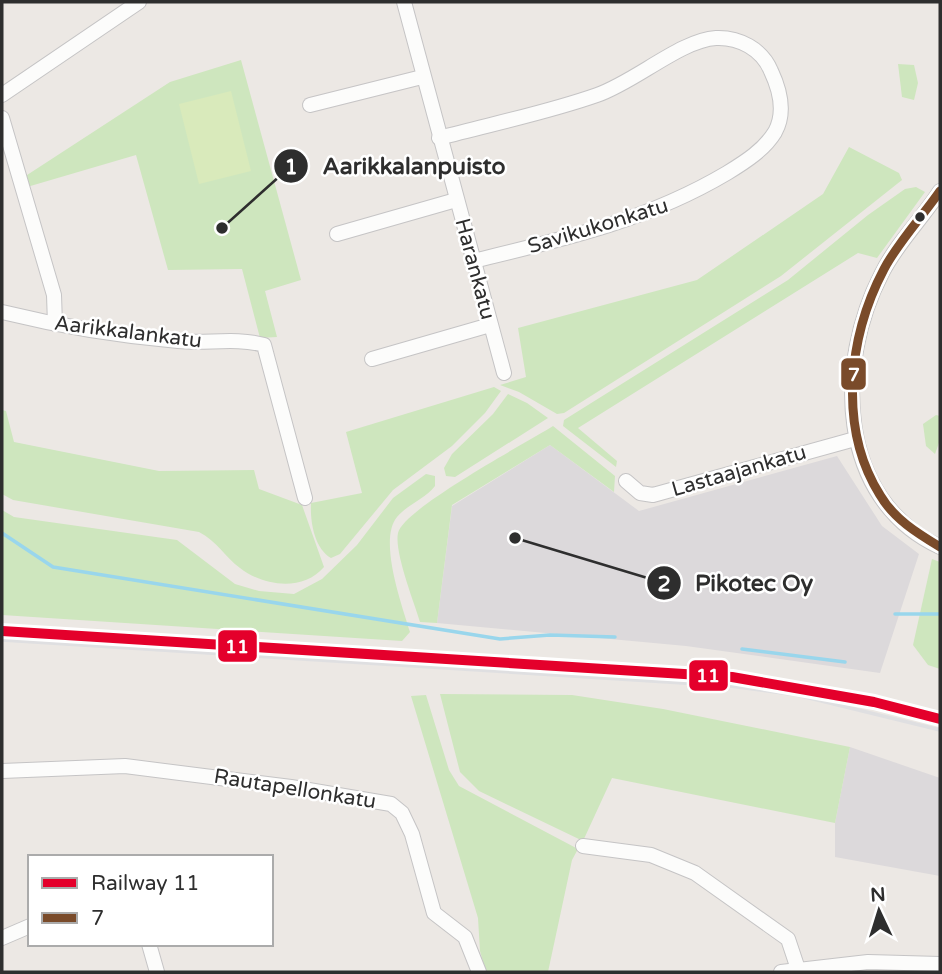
<svg xmlns="http://www.w3.org/2000/svg" width="942" height="974" font-family="'Varela Round',sans-serif">
  <style>
    .industrial { fill: #dcd9db }
    .green { fill: #cee6be }
    .pitch { fill: #d9eabb }
    .lines { fill: none; stroke-linecap: round; stroke-linejoin: round }
    .stream { stroke: #99d6ec; stroke-width: 3.5 }
    .minor-casing { stroke: #c5c4c5; stroke-width: 16 }
    .minor { stroke: #fcfcfb; stroke-width: 14 }
    .rail { stroke: #dfdfe1; stroke-width: 3.5 }
    .bus-1-casing { stroke: #fff; stroke-width: 14 }
    .bus-1 { stroke: #7a4b2a; stroke-width: 9 }
    .rail-1-casing { stroke: #fff; stroke-width: 16 }
    .rail-1 { stroke: #e4002b; stroke-width: 10 }
    .bus-dot { fill: #2e2e2e; stroke: #fff; stroke-width: 2.5 }
    .labels { text-anchor: middle; dominant-baseline: central; stroke-width: 5; stroke-linejoin: round; paint-order: stroke }
    .street-label { font-size: 21px; fill: #2e2e2e; stroke: #fff }
    .leader { fill: none; stroke: #2e2e2e; stroke-width: 2.5 }
    .callout-dot { fill: #2e2e2e; stroke: #fff; stroke-width: 2.5 }
    .mark-label { font-size: 21px; text-anchor: middle; font-weight: bold; fill: #fff }
    .callout-label { font-size: 23px; text-anchor: middle; font-weight: bold; fill: #2e2e2e; stroke: #fff; stroke-width: 5; stroke-linejoin: round; paint-order: stroke }
    .line-badge { stroke: #fff; stroke-width: 2.5 }
    .badge-label { font-size: 19px; text-anchor: middle; font-weight: bold; fill: #fff }
  </style>
  <rect width="100%" height="100%" fill="#ece8e4"/>
  <g class="industrial">
    <path d="M550 445 639 511 837 456 882 526 919 554 880 673 686 646 437 623 452 506Z"/>
    <path d="M850 747 940 778V876L835 857V823Z"/>
  </g>
  <g class="green">
    <path d="M241 60 301 280 265 291 277 337 260 338 242 269 168 270 136 155 27 187 24 177 170 82Z"/>
    <path d="M898 64 914 65 918 83 914 100 902 97Z"/>
    <path d="M849 147 899 173 902 180 781 276 564 413 557 414 519 392 500 385 526 377 518 328 697 280 823 194Z"/>
    <path d="M916 187 925 192 877 258 858 253 578 428 617 461 616 467 563 426 564 420 788 280 868 215 905 189Z"/>
    <path d="M494 387 501 391 485 413 452 446 393 490 340 554 331 558C314 548 310 521 311 503L362 493 346 432Z"/>
    <path d="M508 394 527 403 548 418 455 477 446 476 444 468 452 454 493 414Z"/>
    <path d="M2 410 6 411 14 442 159 471 254 470 259 489 302 505 324 567C303 592 263 586 240 568 225 557 217 541 199 532L13 500 2 494Z"/>
    <path d="M936 415 940 416V440L935 454 926 446 923 424Z"/>
    <path d="M553 426 615 476 614 492 550 445 452 505 437 623 420 622C414 602 394 552 398 533 404 508 526 443 553 426Z"/>
    <path d="M426 474 435 476V486C425 499 408 504 397 517 378 540 402 605 410 632L402 641 2 615V510L14 517 177 540 235 584 259 591 294 594 322 579 357 545 393 498Z"/>
    <path d="M932 559 940 562V669L928 665 913 645Z"/>
    <path d="M440 694 572 695 663 709 850 747 835 823 612 778 583 841 479 791 460 772Z"/>
    <path d="M426 695 449 770 459 786 578 849 572 860 548 972H486L480 951 478 918 411 696Z"/>
  </g>
  <path class="pitch" d="M231 91 251 171 199 184 179 104Z"/>
  <g class="lines">
    <g class="stream">
      <path d="M2 533 53 567 500 639 550 635 615 637"/>
      <path d="M895 614H940"/>
      <path d="M742 649 845 662"/>
    </g>
    <g class="minor-casing">
      <g id="minor">
        <path d="M404 2 504 373"/>
        <path d="M2 95 139 2"/>
        <path d="M310 105 422 77"/>
        <path d="M2 118 54 295 55 324"/>
        <path d="M439 138C491 124 546 113 597 95 635 82 681 40 716 38 739 37 762 49 771 71 780 90 786 112 775 132 764 150 745 162 727 173 646 221 564 239 473 261"/>
        <path d="M940 191C922 219 897 243 882 273 835 363 836 499 940 547"/>
        <path d="M337 234 456 200"/>
        <path d="M2 312C59 326 119 336 178 341 206 344 236 337 264 345L305 498"/>
        <path d="M372 359 490 325"/>
        <path d="M626 481 640 493 653 495 855 439"/>
        <path d="M2 771 125 766 291 787 391 804 402 813 412 834 434 913 465 937 479 972"/>
        <path d="M583 846 651 855 695 873 788 939 798 969"/>
        <path d="M2 938 30 926"/>
        <path d="M149 944 157 972"/>
        <path d="M781 972 868 962 940 964"/>
      </g>
    </g>
    <use href="#minor" class="minor"/>
    <path class="rail" d="M2 640 730 686 797 695 940 730"/>
    <g class="bus-1-casing">
      <path id="bus-1" d="M940 191C922 217 899 241 884 269 848 337 838 428 880 495 894 519 917 533 940 547"/>
    </g>
    <use href="#bus-1" class="bus-1"/>
    <g class="rail-1-casing">
      <path id="rail-1" d="M2 631 732 677 874 702 940 719"/>
    </g>
    <use href="#rail-1" class="rail-1"/>
  </g>
  <circle class="bus-dot" cx="920" cy="217" r="6"/>
  <g class="labels">
    <g class="street-label">
      <text transform="translate(598 226) rotate(-17)">Savikukonkatu</text>
      <text transform="translate(475 269) rotate(75)">Harankatu</text>
      <text transform="translate(128 332) rotate(7)">Aarikkalankatu</text>
      <text transform="translate(739 471) rotate(-16)">Lastaajankatu</text>
      <text transform="translate(295 789) rotate(9)">Rautapellonkatu</text>
    </g>
  </g>
  <path class="leader" d="M222 228L291 166M515 538L664 583"/>
  <g class="callout-dot">
    <circle cx="222" cy="228" r="7"/>
    <circle cx="515" cy="538" r="7"/>
    <circle cx="291" cy="166" r="18"/>
    <circle cx="664" cy="583" r="18"/>
  </g>
  <g class="mark-label">
    <text x="291" y="174">1</text>
    <text x="664" y="591">2</text>
  </g>
  <g class="callout-label">
    <text x="414" y="174">Aarikkalanpuisto</text>
    <text x="754" y="591">Pikotec Oy</text>
  </g>
  <g class="line-badge">
    <rect x="840" y="357" width="27" height="34" rx="7" fill="#7a4b2a"/>
    <rect x="217" y="629" width="41" height="34" rx="7" fill="#e4002b"/>
    <rect x="688" y="659" width="41" height="33" rx="7" fill="#e4002b"/>
  </g>
  <g class="badge-label">
    <text x="854" y="381">7</text>
    <text x="237" y="653">11</text>
    <text x="708" y="682">11</text>
  </g>
  <rect width="942" height="974" fill="none" stroke="#2e2e2e" stroke-width="7"/>
  <rect x="28" y="855" width="245" height="91" fill="#ffffff" stroke="#ababab" stroke-width="2"/>
  <rect x="42" y="878" width="35" height="10" fill="#e4002b" stroke="#ababab" stroke-width="2"/>
  <text x="91" y="890" font-size="21" fill="#2e2e2e">Railway 11</text>
  <rect x="42" y="913" width="35" height="10" fill="#7a4b2a" stroke="#ababab" stroke-width="2"/>
  <text x="91" y="925" font-size="21" fill="#2e2e2e">7</text>
  <g transform="translate(879 911) rotate(356)" stroke="#ffffff" stroke-width="5" paint-order="stroke">
  <path d="M0-5L12 26L0 18L-12 26Z" fill="#2e2e2e"/>
  <text y="-10" font-size="19" font-weight="bold" text-anchor="middle" fill="#2e2e2e">N</text>
  </g>
</svg>
